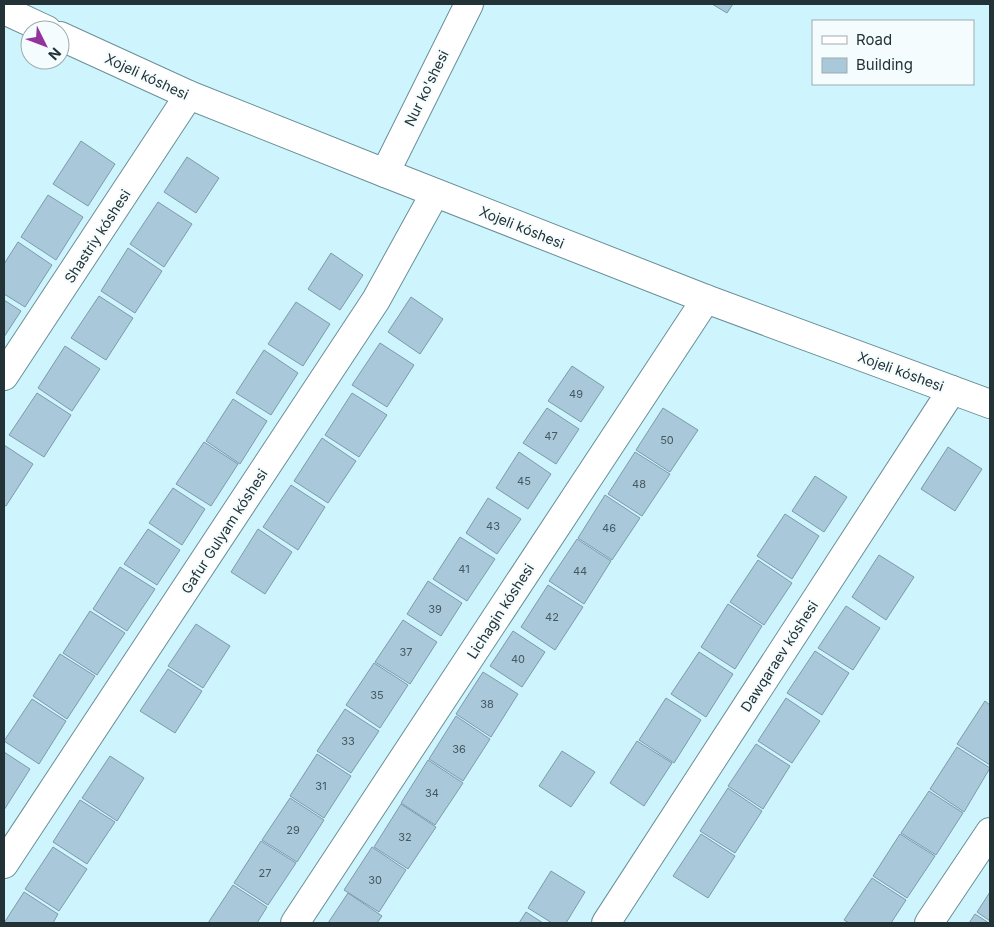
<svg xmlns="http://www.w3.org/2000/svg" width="994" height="927" font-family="Inter,sans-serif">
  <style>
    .building { fill: #a9c8da; stroke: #7d9aac }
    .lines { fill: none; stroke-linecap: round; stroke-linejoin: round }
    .minor-casing { stroke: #6a8f97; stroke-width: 30 }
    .minor { stroke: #fff; stroke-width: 28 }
    .labels { text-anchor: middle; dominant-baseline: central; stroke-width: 4; stroke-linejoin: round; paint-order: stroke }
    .number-label { font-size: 11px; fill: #44585f }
    .street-label { font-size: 14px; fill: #233236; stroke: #f4fcfe }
  </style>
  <rect width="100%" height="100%" fill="#cef5fe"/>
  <g class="building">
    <path d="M712 4H733L727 13Z"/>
    <path d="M81 141 115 164 88 206 53 184Z"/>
    <path d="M187 157 219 178 196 213 164 192Z"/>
    <path d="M48 195 83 217 56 260 21 237Z"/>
    <path d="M158 202 192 224 164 267 130 244Z"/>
    <path d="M18 242 52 265 25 307 4 294V264Z"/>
    <path d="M128 248 162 271 135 313 101 291Z"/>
    <path d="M331 253 363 275 340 310 308 289Z"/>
    <path d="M99 296 133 318 106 360 71 338Z"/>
    <path d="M411 297 443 319 420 354 388 332Z"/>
    <path d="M4 300 21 311 4 337Z"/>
    <path d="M296 302 330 324 303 366 268 344Z"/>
    <path d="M380 343 414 365 387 407 352 385Z"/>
    <path d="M65 346 100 369 72 411 38 388Z"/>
    <path d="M264 350 298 373 271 415 236 393Z"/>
    <path d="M572 366 604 387 581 422 548 401Z"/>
    <path d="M37 393 71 415 44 457 9 435Z"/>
    <path d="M352 393 387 415 359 457 325 435Z"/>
    <path d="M233 399 267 421 240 464 206 441Z"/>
    <path d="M547 408 579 429 556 464 523 443Z"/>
    <path d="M663 408 698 430 670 472 636 450Z"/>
    <path d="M322 438 356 461 328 503 294 481Z"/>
    <path d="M204 442 238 464 211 506 176 484Z"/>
    <path d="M4 445 33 464 6 506 4 505Z"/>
    <path d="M948 447 982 469 955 511 921 489Z"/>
    <path d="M519 452 551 474 528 509 496 488Z"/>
    <path d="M635 452 670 474 642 516 608 494Z"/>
    <path d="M815 476 847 497 824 532 792 511Z"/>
    <path d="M291 485 325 507 298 550 263 527Z"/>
    <path d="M173 488 205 509 182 545 149 523Z"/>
    <path d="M605 495 640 518 612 560 578 538Z"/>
    <path d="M488 498 521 519 497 554 466 533Z"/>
    <path d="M785 514 819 536 792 579 757 556Z"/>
    <path d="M148 529 180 550 157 585 124 564Z"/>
    <path d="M258 529 292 552 265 594 231 572Z"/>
    <path d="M460 537 495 559 467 601 433 579Z"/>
    <path d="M577 539 611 561 584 604 549 581Z"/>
    <path d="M879 555 914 577 886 620 852 597Z"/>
    <path d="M758 560 792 583 764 625 730 602Z"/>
    <path d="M120 567 155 589 127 631 93 609Z"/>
    <path d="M428 581 462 603 441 636 407 614Z"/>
    <path d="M548 585 583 607 555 650 521 627Z"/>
    <path d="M728 604 762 626 735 669 701 647Z"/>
    <path d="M846 606 880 628 853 670 818 648Z"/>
    <path d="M90 611 125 633 97 675 63 653Z"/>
    <path d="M403 620 437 642 410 684 375 662Z"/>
    <path d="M196 624 230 646 203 688 168 666Z"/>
    <path d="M513 631 545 652 522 687 490 666Z"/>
    <path d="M815 651 849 673 822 715 787 693Z"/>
    <path d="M699 652 733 674 706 717 671 694Z"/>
    <path d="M60 654 95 676 67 719 33 696Z"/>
    <path d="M374 663 408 685 380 728 346 705Z"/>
    <path d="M168 669 202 691 175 733 140 711Z"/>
    <path d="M483 672 518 694 491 737 456 714Z"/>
    <path d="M666 698 701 720 674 763 639 740Z"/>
    <path d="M786 698 820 721 792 763 758 741Z"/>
    <path d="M32 699 66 721 39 764 4 741Z"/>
    <path d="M985 701 990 705V765L957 744Z"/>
    <path d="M345 709 379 731 351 773 317 751Z"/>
    <path d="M456 716 490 739 463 781 429 759Z"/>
    <path d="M637 741 672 763 644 806 610 783Z"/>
    <path d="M756 744 790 766 763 809 728 786Z"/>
    <path d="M957 747 990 768 964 812 930 789Z"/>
    <path d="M562 751 595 772 571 807 539 786Z"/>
    <path d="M4 752 30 769 4 810Z"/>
    <path d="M317 754 351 776 324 818 290 796Z"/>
    <path d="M110 756 144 778 117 821 82 798Z"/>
    <path d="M428 760 463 783 435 825 401 803Z"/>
    <path d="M728 788 762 811 735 853 700 831Z"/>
    <path d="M929 791 963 813 936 855 901 833Z"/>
    <path d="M290 798 324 820 297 862 262 840Z"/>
    <path d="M80 800 115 822 87 864 53 842Z"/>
    <path d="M401 804 436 827 408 869 374 847Z"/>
    <path d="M701 834 735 856 708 898 673 876Z"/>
    <path d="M900 834 935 856 907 898 873 876Z"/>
    <path d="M261 841 296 863 268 905 234 883Z"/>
    <path d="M53 847 87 869 59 911 25 889Z"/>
    <path d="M372 847 406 870 379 912 344 890Z"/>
    <path d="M551 871 585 892 566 923H552L528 908Z"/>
    <path d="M872 878 906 900 891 923H849L844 920Z"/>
    <path d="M233 885 267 907 257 923H208Z"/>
    <path d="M24 892 58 914 53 923H4Z"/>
    <path d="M990 892V921L977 912Z"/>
    <path d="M348 893 382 916 377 923H328Z"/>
    <path d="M526 912 543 923H519Z"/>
    <path d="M975 914 989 923H969Z"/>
  </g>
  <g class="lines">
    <g class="minor-casing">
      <g id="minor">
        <path d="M4 10 47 30"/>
        <path d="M60 36 189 95 385 173 706 299 990 404"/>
        <path d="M385 173 469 4"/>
        <path d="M4 376 189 95"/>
        <path d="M4 864 376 300 435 193"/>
        <path d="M295 923 706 299"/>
        <path d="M606 923 952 390"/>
        <path d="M929 923 990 832"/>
      </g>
    </g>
    <use href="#minor" class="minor"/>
  </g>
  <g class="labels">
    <g class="number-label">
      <text x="576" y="394">49</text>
      <text x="551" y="436">47</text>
      <text x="667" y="440">50</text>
      <text x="524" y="481">45</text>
      <text x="639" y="484">48</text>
      <text x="493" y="526">43</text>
      <text x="609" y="528">46</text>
      <text x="464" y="569">41</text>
      <text x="580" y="571">44</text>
      <text x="435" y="609">39</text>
      <text x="552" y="617">42</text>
      <text x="406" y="652">37</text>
      <text x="518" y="659">40</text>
      <text x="377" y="695">35</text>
      <text x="487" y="704">38</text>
      <text x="348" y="741">33</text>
      <text x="459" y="749">36</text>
      <text x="321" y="786">31</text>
      <text x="432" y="793">34</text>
      <text x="293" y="830">29</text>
      <text x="405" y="837">32</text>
      <text x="265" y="873">27</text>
      <text x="375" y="880">30</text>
    </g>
    <g class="street-label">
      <text transform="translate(147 76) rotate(25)">Xojeli kóshesi</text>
      <text transform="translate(426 88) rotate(-64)">Nur ko'shesi</text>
      <text transform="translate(522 227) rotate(22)">Xojeli kóshesi</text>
      <text transform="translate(97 236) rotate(-57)">Shastriy kóshesi</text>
      <text transform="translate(901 371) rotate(20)">Xojeli kóshesi</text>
      <text transform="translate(224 531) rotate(-57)">Gafur Gulyam kóshesi</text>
      <text transform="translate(500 611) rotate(-57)">Lichagin kóshesi</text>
      <text transform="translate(779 656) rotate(-57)">Dawqaraev kóshesi</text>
    </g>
  </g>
  <rect width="994" height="927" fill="none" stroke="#233236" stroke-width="10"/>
  <rect x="812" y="20" width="162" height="65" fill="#f4fcfe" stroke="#a0abae"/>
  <rect x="822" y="36" width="25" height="8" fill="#ffffff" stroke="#a0abae"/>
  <text x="856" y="45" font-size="15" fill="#233236">Road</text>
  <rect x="822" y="58" width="25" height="15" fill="#a9c8da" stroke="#a0abae"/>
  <text x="856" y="70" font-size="15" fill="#233236">Building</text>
  <g transform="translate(45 45) rotate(132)"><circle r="24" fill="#f4fcfe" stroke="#a0abae"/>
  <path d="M0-4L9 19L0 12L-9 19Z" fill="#93349d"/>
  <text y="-8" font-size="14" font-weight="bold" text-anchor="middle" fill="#233236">N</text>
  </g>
</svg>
